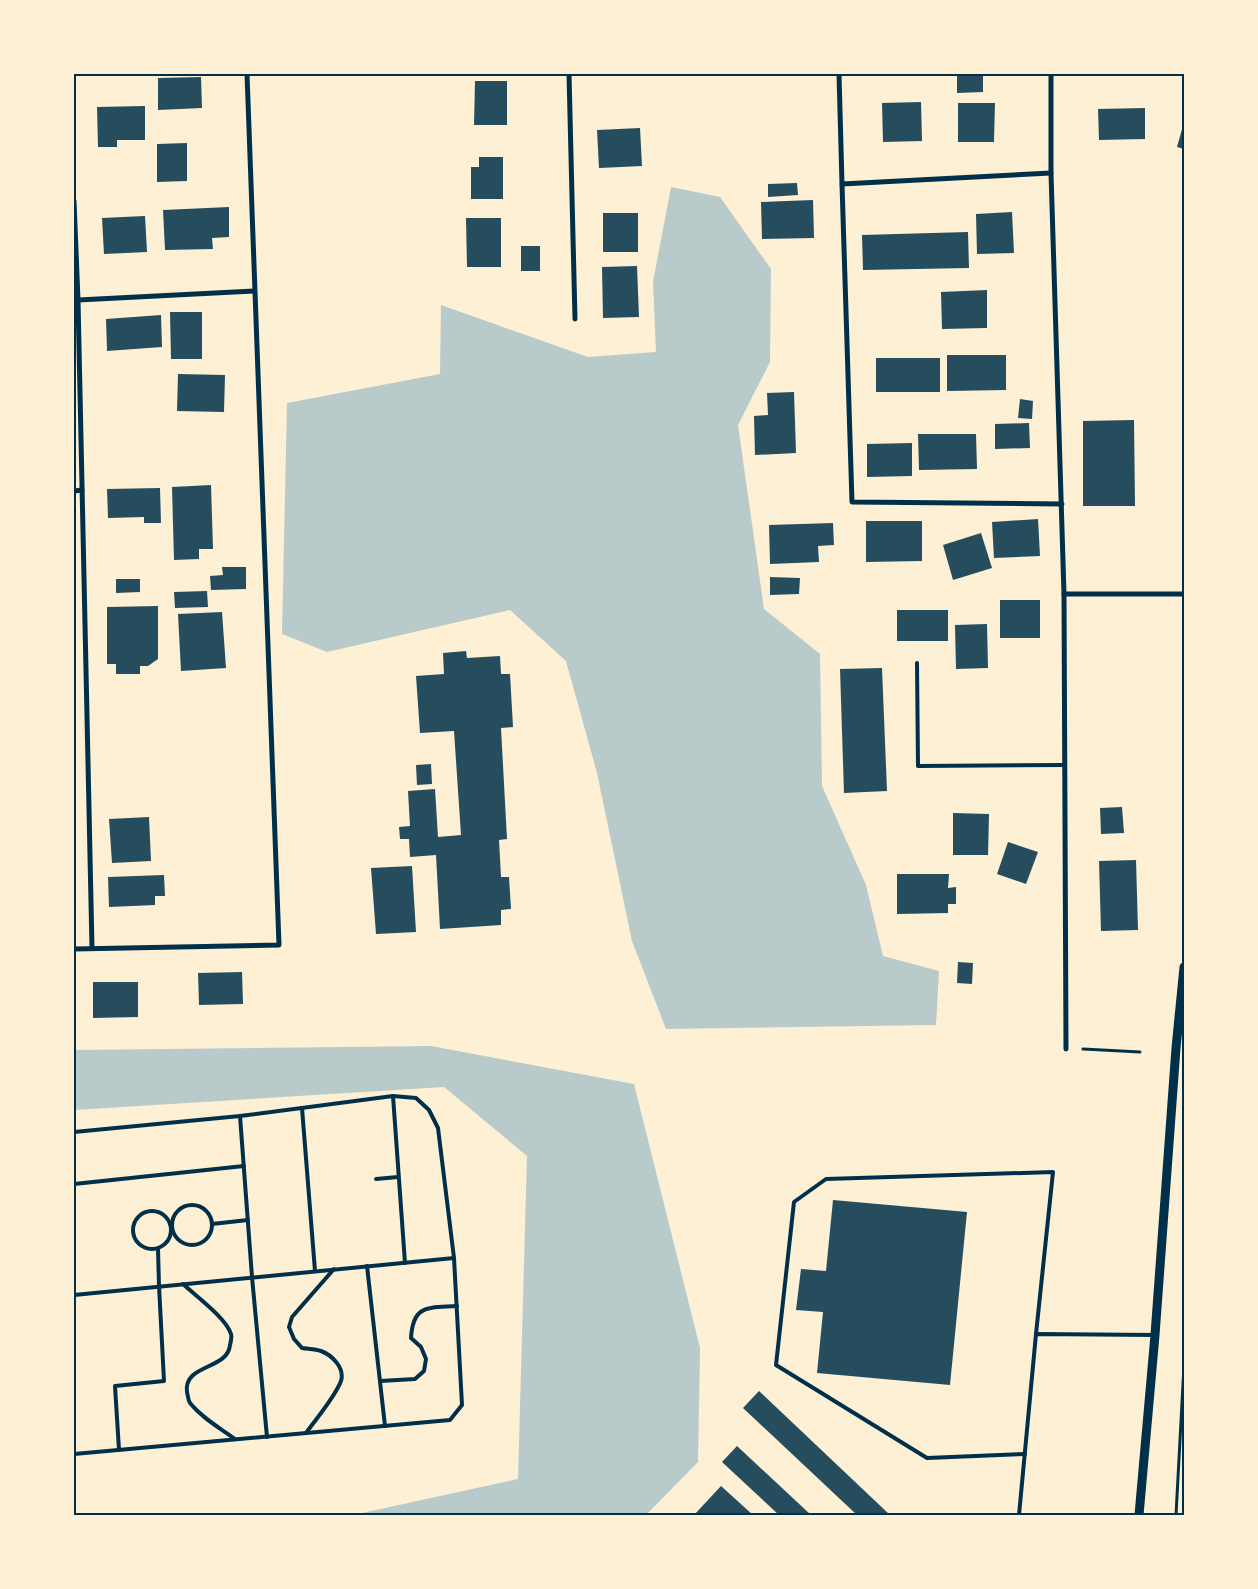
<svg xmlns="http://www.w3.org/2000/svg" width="1258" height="1589" font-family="Cabin,sans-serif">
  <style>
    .green { fill: #b9caca }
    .building { fill: #264d5e }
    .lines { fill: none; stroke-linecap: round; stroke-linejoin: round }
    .path { stroke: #003049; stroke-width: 3 }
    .service { stroke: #003049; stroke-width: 4 }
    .minor { stroke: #003049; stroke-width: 5 }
    .tertiary { stroke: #003049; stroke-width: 9 }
    .neatline { fill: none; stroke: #003049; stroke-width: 2 }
  </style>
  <rect width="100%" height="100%" fill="#fdf0d5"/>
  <g class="green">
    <path d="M671 187 720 197 771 269 770 362 738 425 764 609 820 654 822 786 866 885 883 956 939 971 936 1025 666 1029 632 941 597 773 566 661 510 610 327 652 282 634 287 403 440 374 441 305 588 357 656 352 653 282Z"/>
    <path d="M431 1046 634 1084 700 1348 698 1462 646 1515H353L518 1479 527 1156 444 1087 74 1110V1050Z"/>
  </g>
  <g class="building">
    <path d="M957 74H983V92L957 93Z"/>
    <path d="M201 77 202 108 158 110V78Z"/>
    <path d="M475 81H507V125H474Z"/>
    <path d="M921 102 922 141 883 142 882 103Z"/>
    <path d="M958 103H995L994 142H958Z"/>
    <path d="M145 106V140H117V147H98L97 107Z"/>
    <path d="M1145 108V139L1099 140 1098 109Z"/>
    <path d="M1184 122V149L1177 147Z"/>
    <path d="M640 128 642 166 599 168 597 130Z"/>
    <path d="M187 143V181L157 182V144Z"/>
    <path d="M479 157H503V199H471V167H479Z"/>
    <path d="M797 183 798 195 768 197V184Z"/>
    <path d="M813 200 814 238 762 239 761 202Z"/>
    <path d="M229 207V237L212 238 213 249 165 250 163 210Z"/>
    <path d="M1012 212 1014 253 977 254 976 214Z"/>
    <rect x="603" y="213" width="35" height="39"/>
    <path d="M145 216 147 252 104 254 102 218Z"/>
    <path d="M466 218H501V267H467Z"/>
    <path d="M968 232 969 268 863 270 862 235Z"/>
    <rect x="521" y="246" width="19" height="25"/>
    <path d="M637 266 639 317 603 318 602 267Z"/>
    <path d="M987 290V328L942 329 941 292Z"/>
    <path d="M170 312H202V359H171Z"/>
    <path d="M161 315 162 347 107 351 106 319Z"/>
    <path d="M947 355H1006V390L947 391Z"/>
    <rect x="876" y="358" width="64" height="34"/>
    <path d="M178 374 225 375 224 412 177 411Z"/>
    <path d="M794 392 796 453 755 455 754 416 768 415 767 393Z"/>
    <path d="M1020 399 1033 401 1032 419 1018 418Z"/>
    <path d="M1134 420 1135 506H1083V421Z"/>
    <path d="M1029 423 1030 448 995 449V424Z"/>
    <path d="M918 434H976L977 469 919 470Z"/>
    <path d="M912 443V476L867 477V444Z"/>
    <path d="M211 485 213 549H199V559L174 560 172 487Z"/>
    <path d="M160 488 161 523H144V517L108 518 107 489Z"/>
    <path d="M1038 519 1040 556 994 558 992 522Z"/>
    <path d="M866 521H922V561L866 562Z"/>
    <path d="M833 523 834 545 818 546 819 562 770 564 769 525Z"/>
    <path d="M981 533 992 568 953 580 943 545Z"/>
    <path d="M222 567H246V589L211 590 210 576 223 575Z"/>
    <path d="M770 577 800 578 799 594 770 595Z"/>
    <path d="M116 579H140V592L116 593Z"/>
    <path d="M207 591 208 607 175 608 174 592Z"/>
    <rect x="1000" y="600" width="40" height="38"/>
    <path d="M158 606V659L148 666H140V674H116V664H107V607Z"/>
    <rect x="897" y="610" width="51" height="31"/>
    <path d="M222 612 226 668 181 671 178 614Z"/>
    <path d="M987 624 988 668 956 669 955 625Z"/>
    <path d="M466 651 467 658 500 656 501 674H510L513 727 501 728 507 839 499 840 501 877H509L511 909 501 910V925L440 929 436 855 410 857 409 839H400L399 827 410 826 408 791 435 789 438 837 461 835 454 731 420 733 416 676 444 674 443 653Z"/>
    <path d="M882 668 887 791 844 793 840 669Z"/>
    <path d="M431 764 432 784 417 785 416 765Z"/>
    <path d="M1122 807 1124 833 1101 834 1100 808Z"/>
    <path d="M953 813 989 814 988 855H953Z"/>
    <path d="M149 817 151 861 112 863 109 819Z"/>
    <path d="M1008 842 1038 852 1026 884 997 874Z"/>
    <path d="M1136 860 1138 930 1101 931 1099 861Z"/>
    <path d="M412 866 416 932 376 934 371 868Z"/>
    <path d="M897 874H949L948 888 956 887V904H948V913L897 914Z"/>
    <path d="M164 875 165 896H155V905L109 907 108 877Z"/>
    <path d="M958 962 973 963 972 984 957 983Z"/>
    <path d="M242 972 243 1004 199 1005 198 973Z"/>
    <path d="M93 982H138V1017L93 1018Z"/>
    <path d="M833 1200 967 1212 950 1385 817 1373 823 1312 796 1310 801 1269 826 1271Z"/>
    <path d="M759 1391 890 1515H857L743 1408Z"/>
    <path d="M737 1446 811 1515H779L722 1462Z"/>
    <path d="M721 1486 753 1515H694Z"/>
  </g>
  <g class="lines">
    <g class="path">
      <path d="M1083 1049 1140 1052"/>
      <path d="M1176 1515 1184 1365"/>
    </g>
    <g class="service">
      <path d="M917 663 918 766 1065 765"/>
      <path d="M393 1096 405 1263"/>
      <path d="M302 1108 315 1271"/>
      <path d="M240 1116 252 1277 267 1437"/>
      <path d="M74 1132 240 1116 393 1096 416 1098 429 1110 438 1128 454 1258 462 1405 450 1420 74 1454"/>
      <path d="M376 1179 398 1177"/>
      <path d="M74 1184 244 1166"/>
      <circle cx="192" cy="1225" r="20"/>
      <circle cx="152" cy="1230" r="19"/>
      <path d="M212 1224 248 1220"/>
      <path d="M367 1266 385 1426"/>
      <path d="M183 1284C196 1296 226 1318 231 1334 232 1337 231 1341 230 1345 228 1370 183 1364 187 1392 188 1396 188 1400 190 1403 202 1418 220 1428 235 1439"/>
      <path d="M74 1295 454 1258"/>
      <path d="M380 1381 415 1379 424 1371 426 1359 421 1347 411 1338C413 1304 428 1308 457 1306"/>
      <path d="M306 1433C316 1419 335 1397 341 1381 345 1368 332 1355 321 1351 315 1349 308 1349 302 1348L294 1339 289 1327 292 1317 334 1269"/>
      <path d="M119 1450 115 1386 164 1381 159 1286 158 1249"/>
      <path d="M1025 1454 927 1458 776 1365 794 1202 826 1179 1053 1172 1036 1334"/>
      <path d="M1019 1515 1036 1334 1155 1335"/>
    </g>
    <g class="minor">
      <path d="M569 74 575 319"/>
      <path d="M839 74 842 184 1051 173"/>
      <path d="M1051 74V173L1064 594 1066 1049"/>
      <path d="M842 184 852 502 1062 504"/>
      <path d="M74 201 78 300 92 948"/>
      <path d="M78 300 254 291"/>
      <path d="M74 491 82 490"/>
      <path d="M1064 594H1184"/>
      <path d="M74 949 279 945 247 74"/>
    </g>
    <path class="tertiary" d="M1139 1515 1155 1335 1176 1048 1184 967"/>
  </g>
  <rect width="1258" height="1589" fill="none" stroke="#fdf0d5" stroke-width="150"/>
  <rect x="75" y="75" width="1108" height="1439" class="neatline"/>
</svg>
